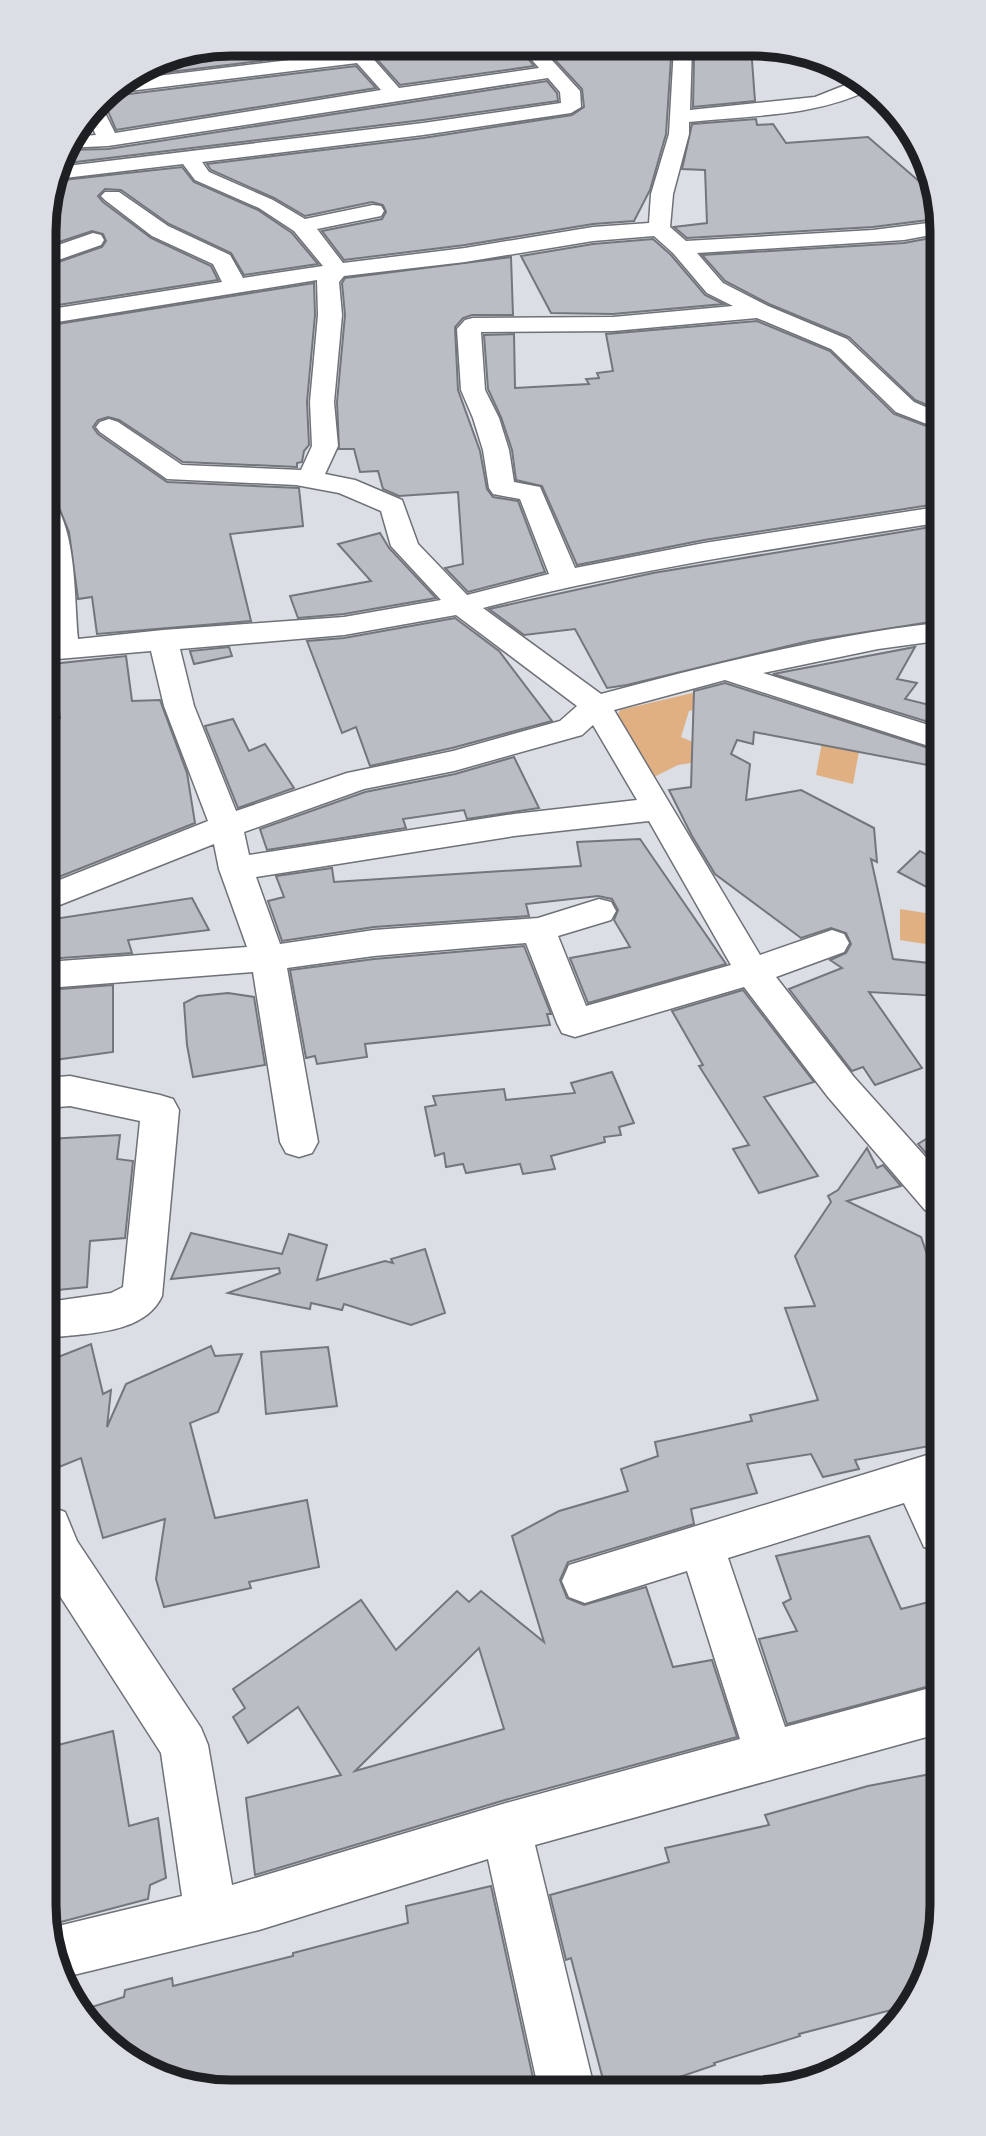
<svg xmlns="http://www.w3.org/2000/svg" width="986" height="2136" font-family="'Fira Sans Condensed',sans-serif">
  <style>
    .green { fill: #e0b082 }
    .building { fill: #babdc4; stroke: #73767c; stroke-width: 2; fill-rule: evenodd }
    .lines { fill: none; stroke-linecap: round; stroke-linejoin: round }
    .street-casing { stroke: #6f7178; stroke-width: 3 }
    .street { fill: #fff; fill-rule: evenodd }
    .rim { fill: none; stroke: #1e1f22; stroke-width: 9 }
  </style>
  <rect width="100%" height="100%" fill="#dbdee5"/>
  <g class="green">
    <path d="M718 687 720 705 689 711 681 737 715 751 712 760 678 765 652 778 616 719 620 710Z"/>
    <path d="M828 710 865 719 853 784 816 775Z"/>
    <path d="M900 909 938 915V946L900 940Z"/>
  </g>
  <g class="building">
    <path d="M231 44H340L343 51 129 77 145 67 211 61 204 49Z"/>
    <path d="M364 45 518 46 534 66 400 85Z"/>
    <path d="M542 46H625V57L671 58 666 134 650 190 634 221 593 224 465 245 344 260 322 231 382 219 386 212 383 205 372 202 305 216 274 198 211 170 207 164 423 138 572 115 584 107 582 89Z"/>
    <path d="M704 47H751L755 101 693 107 694 58 705 59Z"/>
    <path d="M356 66 376 88 116 130 102 97 105 93 113 96Z"/>
    <path d="M547 81 557 93 558 101 423 120 59 164 62 150 108 149Z"/>
    <path d="M756 119 757 125 773 124 786 143 868 137 936 196V219L873 227 687 238 674 227 707 223 705 170 682 169 692 124Z"/>
    <path d="M182 167 194 182 258 210 292 233 318 264 244 275 231 253 169 224 121 190 105 189 98 196 103 202 151 238 211 266 218 280 45 307 44 267 102 247 106 241 103 234 92 231 44 247V218L54 181Z"/>
    <path d="M936 237 937 409 915 400 849 337 769 304 725 281 702 255 904 243Z"/>
    <path d="M653 239 671 255 705 295 724 304 613 314 551 313 521 256 593 244Z"/>
    <path d="M511 257 513 315H472L463 318 455 327 458 390 480 451 487 489 493 497 518 501 545 572 468 592 445 568 463 564 458 492 399 496 383 489 378 471 360 472 354 449H339L337 402 345 315 342 283 345 278Z"/>
    <path d="M314 283 315 315 307 402 309 445 304 451 302 462 297 463V467L183 462 119 420 108 417 98 420 93 427 98 434 167 482 299 488 303 526 230 534 251 621 97 634 92 597 78 599 69 532 58 505 51 461 46 462 45 326Z"/>
    <path d="M757 321 830 351 894 414 937 430V504L704 540 577 565 542 486 516 480 512 450 501 417 488 389 484 335 514 334 515 388 589 384 586 379 599 378 597 373 613 371 606 334Z"/>
    <path d="M937 526V621L809 641 627 685 607 688 575 629 524 635 489 609 653 573Z"/>
    <path d="M380 533 389 548 436 598 344 614 298 618 290 596 371 581 338 544Z"/>
    <path d="M455 618 499 651 552 721 452 748 370 766 356 727 342 733 307 641 344 638Z"/>
    <path d="M229 647 232 656 194 664 190 651Z"/>
    <path d="M915 647 897 679 917 683 905 699 938 707V725L773 674Z"/>
    <path d="M126 656 132 701 160 700 187 773 195 823 46 882V721L60 718 52 664Z"/>
    <path d="M725 683 938 751V767L754 732 753 744 737 740 731 754 750 764 746 800 801 790 874 828 877 862 871 859 893 959 938 964 939 996 869 992 922 1068 875 1085 863 1067 852 1071 789 989 842 968 830 960 846 953 851 944 846 933 831 928 801 938 715 874 692 836 669 790 691 787 694 691Z"/>
    <path d="M233 719 249 751 265 744 294 788 238 808 205 726Z"/>
    <path d="M514 757 539 808 467 819 464 810 403 819 406 828 267 850 260 829 365 792 455 774Z"/>
    <path d="M640 839 726 964 588 1003 570 958 630 947 614 920 618 910 612 899 598 896 526 904 529 916 374 927 282 941 268 901 284 897 276 876 332 868 334 882 581 866 577 842Z"/>
    <path d="M920 851 938 861V893L898 872Z"/>
    <path d="M192 898 209 930 128 940 132 953 47 959V920Z"/>
    <path d="M524 946 551 1014H547L550 1025 365 1044 367 1057 317 1064 315 1056 306 1058 290 970 374 959Z"/>
    <path d="M113 985V1052L47 1061V990Z"/>
    <path d="M743 990 814 1082 764 1097 818 1176 759 1193 733 1149 749 1145 699 1066 703 1065 672 1011Z"/>
    <path d="M228 993 254 997 265 1065 193 1077 187 1045 184 1003 198 996Z"/>
    <path d="M612 1072 634 1123 619 1127 621 1135 604 1137 605 1142 551 1156 555 1169 523 1174 520 1164 466 1173 463 1164 446 1167 444 1153 435 1156 425 1107 436 1105 433 1096 504 1089 506 1100 575 1093 571 1083Z"/>
    <path d="M939 1131V1168L918 1144Z"/>
    <path d="M120 1135 117 1159 133 1161 125 1238 90 1241 87 1287 48 1291 47 1139Z"/>
    <path d="M867 1148 877 1168 883 1165 901 1186 847 1201 921 1237 939 1289 940 1444 855 1460 859 1469 823 1477 811 1454 747 1464 757 1493 691 1509 694 1524 568 1562 560 1580 567 1598 584 1605 646 1587 673 1667 712 1660 737 1737 505 1800 255 1875 246 1798 341 1775 298 1707 248 1743 233 1717 245 1708 233 1689 361 1600 396 1650 457 1591 469 1602 481 1591 544 1642 512 1536 559 1511 628 1491 621 1469 658 1456 655 1442 752 1421 750 1415 818 1400 785 1308 815 1306 795 1256 831 1202 828 1196 838 1190ZM479 1648 504 1729 355 1771Z"/>
    <path d="M191 1233 282 1254 289 1234 327 1245 317 1280 385 1261 393 1263 391 1259 425 1249 445 1313 411 1325 344 1304 342 1310 311 1303 310 1309 228 1293 280 1273 279 1268 171 1279Z"/>
    <path d="M91 1344 103 1394 111 1390 107 1427 126 1384 211 1346 215 1356 242 1354 218 1412 190 1423 215 1518 307 1500 319 1567 249 1582 251 1588 164 1607 156 1579 165 1519 103 1538 81 1458 49 1471 48 1361Z"/>
    <path d="M328 1347 337 1406 266 1414 261 1352Z"/>
    <path d="M869 1536 901 1609 941 1599V1683L787 1724 759 1639 797 1631 783 1603 791 1599 776 1556Z"/>
    <path d="M113 1731 129 1826 158 1818 166 1878 150 1885 148 1899 57 1923 50 1820V1747Z"/>
    <path d="M941 1772 942 1918 928 1976 911 2005 799 2034 800 2036 714 2063 715 2065 650 2087H605L571 1958 566 1960 550 1895 669 1862 665 1848 769 1825 765 1815 868 1786Z"/>
    <path d="M491 1886 535 2087 195 2089 107 2046 85 2009 124 1997 125 1990 172 1978 173 1986 293 1956V1953L408 1923 406 1906Z"/>
  </g>
  <g class="lines">
    <g class="street-casing">
      <g id="street">
        <path d="M342 44 361 45 399 88 539 68 520 46H539L580 91 581 107 571 113 423 135 202 162 209 172 273 200 305 219 373 205 381 206 384 211 381 216 317 229 343 263 465 248 593 227 649 223 651 194 669 134 674 47H692L690 110 815 97 858 80 873 88C817 117 751 115 689 122V134L673 194 670 227 686 241 873 230 936 222V234L904 240 697 253 723 283 768 306 847 339 914 402 937 412V428L896 412 831 349 757 318 613 331 481 332 485 390 499 418 509 450 514 482 540 487 575 568 704 543 937 507V523C785 547 633 569 483 608L601 694C712 665 823 636 937 623V641L878 649 763 673 938 728V749L725 680 614 710 760 955 832 930 844 934 849 943 844 952 776 977 854 1077 939 1172V1215L925 1210 828 1097 744 987 575 1037 562 1033 557 1023 526 943 374 956 287 968 318 1142 312 1153 299 1157 286 1153 280 1142 253 972 47 988V962L247 947 219 869 214 844 47 910V885L208 821 164 706 151 651 46 660V642H49L45 595V501L54 503C77 535 74 601 78 639L163 630 344 617 441 600 391 546 381 511 339 493 296 485 167 479 100 432 96 427 100 422 109 419 118 422 182 465 301 470 312 446 310 402 318 315 317 280 45 324V310L222 282 213 264 152 236 105 200 101 196 105 192H119L168 226 230 255 243 278 323 266 294 231 259 208 195 180 183 164 56 179 58 167 423 123 561 103 560 92 548 78 108 146 63 148 72 137 96 135 87 117 97 104 103 109 115 133 381 90 357 63 113 93 107 91 124 80 348 53ZM654 236 673 253 707 293 733 306 613 317 473 318 465 320 457 329 461 390 473 418 483 450 489 488 493 494 520 499 549 574 467 595 418 544 402 500 355 480 325 474 338 446 334 402 342 315 339 282 344 276 465 262 593 241ZM456 615 577 706 560 721 453 751 347 773 236 811 194 706 180 649 344 635ZM593 725 637 800 514 814 249 855 244 832 364 789 454 771 582 735ZM649 821 731 965 586 1006 558 936 611 920 616 911 611 902 599 899 538 918 374 930 280 944 256 877 514 836Z"/>
        <path d="M93 233 101 235 104 240 101 245 44 265V250Z"/>
        <path d="M70 1076 160 1095 173 1099 179 1110 162 1296C144 1335 85 1333 48 1338V1302L111 1293 123 1287 140 1121 70 1106 47 1108V1078Z"/>
        <path d="M940 1451 941 1553 924 1547 904 1503 728 1558 785 1727 941 1685V1733L535 1845 594 2087H538L488 1859 259 1930 65 1977 50 1954V1928L182 1896 161 1753 49 1579V1506L65 1512 77 1541 201 1728 208 1745 232 1885 506 1803 740 1739 687 1571 585 1603 569 1597 562 1581 569 1565Z"/>
      </g>
    </g>
    <use href="#street" class="street"/>
  </g>
  <path d="M0 0H986V2136H0ZM231 56H755A175 175 0 0 1 930 231V1905A175 175 0 0 1 755 2080H231A175 175 0 0 1 56 1905V231A175 175 0 0 1 231 56Z" fill="#dbdee5" fill-rule="evenodd"/>
  <path class="rim" d="M231 56H755A175 175 0 0 1 930 231V1905A175 175 0 0 1 755 2080H231A175 175 0 0 1 56 1905V231A175 175 0 0 1 231 56Z"/>
</svg>
